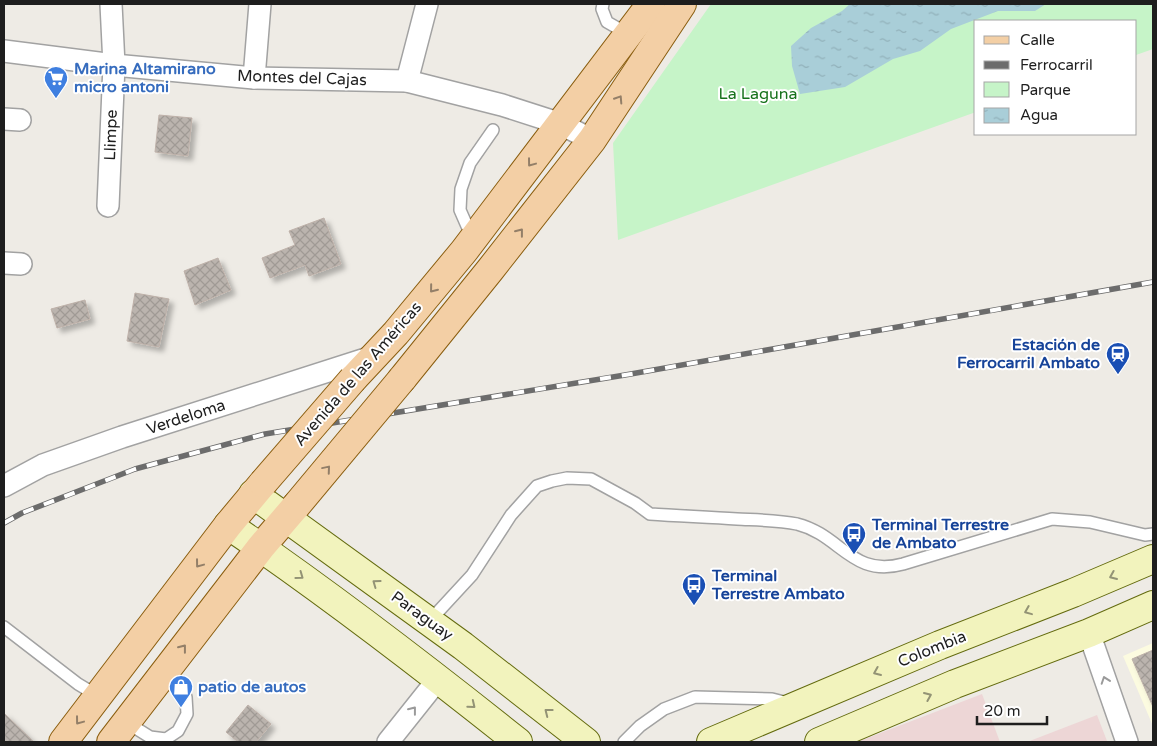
<svg xmlns="http://www.w3.org/2000/svg" width="1157" height="746" font-family="'Varela Round',sans-serif">
  <style>
    .commercial { fill: #edd6d6 }
    .education { fill: #fcfbe0 }
    .park { fill: #c6f4c8 }
    .water { fill: url(#water-ripples) }
    .building { fill: url(#building-cross-hatch); stroke: #beb1a9; filter: url(#shadow) }
    .lines { fill: none; stroke-linecap: round; stroke-linejoin: round }
    .lane-casing { stroke: #a2a2a2; stroke-width: 14 }
    .street-casing { stroke: #a2a2a2; stroke-width: 24 }
    .secondary-casing { stroke: #646b0f; stroke-width: 30 }
    .primary-casing { stroke: #8a5d0e; stroke-width: 30 }
    .lane { stroke: #fff; stroke-width: 11 }
    .street { stroke: #fff; stroke-width: 21 }
    .secondary { stroke: #f2f3bd; stroke-width: 28 }
    .primary { stroke: #f3cfa5; stroke-width: 28 }
    .rail-casing { stroke: #6c6c6c; stroke-width: 5.5 }
    .rail { stroke: #fff; stroke-width: 4; stroke-dasharray: 11; stroke-linecap: butt }
    .primary-bridge-casing { stroke: #8a5d0e; stroke-width: 30; stroke-linecap: butt }
    .primary-bridge { stroke: #f3cfa5; stroke-width: 28 }
    .oneway { stroke: #937f68 }
    .oneway2 { stroke: #939375 }
    .oneway3 { stroke: #9a9a9a }
    .labels { text-anchor: middle; dominant-baseline: central; stroke-width: 4; stroke-linejoin: round; paint-order: stroke }
    .shop-label { font-size: 16px; font-weight: bold; fill: #366cbe; stroke: #fff; text-anchor: start }
    .street-label { font-size: 16px; fill: #1e1e1e; stroke: #fff }
    .park-label { font-size: 16px; fill: #16721b; stroke: #fff }
    .transit-label { font-size: 16px; font-weight: bold; fill: #164399; stroke: #fff; text-anchor: start }
  </style>
  <defs>
    <pattern id="water-ripples" width="26" height="14" patternUnits="userSpaceOnUse" patternTransform="scale(1.25)"><rect width="26" height="14" fill="#a9ced8"/><path d="M2 4q2-2 4 0t4 0M15 11q2-2 4 0t4 0" fill="none" stroke="#91b0b9"/></pattern>
    <pattern id="building-cross-hatch" width="8" height="8" patternUnits="userSpaceOnUse" patternTransform="scale(1.25)"><rect width="8" height="8" fill="#bbb4ae"/><path d="M0 0l8 8M0 8l8-8" fill="none" stroke="#a09a95"/></pattern>
    <filter id="shadow"><feDropShadow dx="4.5" dy="4.5" stdDeviation="2.5" flood-color="#0004"/></filter>
  </defs>
  <rect width="100%" height="100%" fill="#eeebe5"/>
  <g class="commercial">
    <path d="M982 694 1000 742H857Z"/>
    <path d="M1097 715 1107 741 1027 742Z"/>
  </g>
  <path class="education" d="M1153 643V726L1123 656Z"/>
  <path class="park" d="M711 4H1153V49L1136 55V21H976V112L618 240 613 143Z"/>
  <path class="water" d="M850 4H1046L1035 11H998L951 29 920 51 893 59 845 87 800 94 792 66 791 46 811 28 842 11Z"/>
  <g class="building">
    <path d="M159 115 192 118 188 156 155 152Z"/>
    <path d="M324 218 341 264 309 276 305 265 270 278 262 258 295 245 289 231Z"/>
    <path d="M218 258 231 290 195 305 184 271Z"/>
    <path d="M135 293 169 299 159 347 127 341Z"/>
    <path d="M85 300 90 319 57 328 51 309Z"/>
    <path d="M1153 650V707L1132 659Z"/>
    <path d="M248 705 271 724 256 742H238L226 732Z"/>
    <path d="M4 713 34 742H4Z"/>
  </g>
  <g class="lines">
    <g class="lane-casing">
      <g id="lane">
        <path d="M603 4 602 9 607 22 628 34"/>
        <path d="M477 235 467 226 460 210 461 189 470 163 493 130"/>
        <path d="M432 623 436 614 472 575 511 515 537 486 552 481 567 478 591 479 635 503 650 514C679 516 708 517 737 519 757 520 778 520 797 524 841 535 852 578 903 564L1052 519 1090 522 1145 535 1153 534"/>
        <path d="M4 627 78 684 98 696"/>
        <path d="M126 722 150 737 166 739 178 731 187 714 186 697 162 676"/>
        <path d="M624 742 640 726 664 709 695 697 772 699 788 703"/>
      </g>
    </g>
    <g class="street-casing">
      <g id="street">
        <path d="M4 51 114 65 254 78 407 81 502 105 561 124 592 140"/>
        <path d="M254 78 260 4"/>
        <path d="M407 81 427 4"/>
        <path d="M4 119 20 120"/>
        <path d="M108 206 114 65 111 4"/>
        <path d="M4 263 21 264"/>
        <path d="M4 486 43 465 122 437 372 357"/>
        <path d="M1089 633 1127 742"/>
        <path d="M388 742 439 678"/>
      </g>
    </g>
    <g class="secondary-casing">
      <g id="secondary">
        <path d="M253 494 463 646 586 742"/>
        <path d="M228 525C328 593 424 667 518 742"/>
        <path d="M711 742 940 645 1073 593 1153 559"/>
        <path d="M819 742 955 684 1089 633 1153 605"/>
      </g>
    </g>
    <g class="primary-casing">
      <g id="primary">
        <path d="M353 379 396 333 464 251 651 4"/>
        <path d="M402 379 490 270 592 140 682 4"/>
        <path d="M63 742 228 525 263 483"/>
        <path d="M111 742 261 547 296 506"/>
      </g>
    </g>
    <use href="#lane" class="lane"/>
    <use href="#street" class="street"/>
    <use href="#secondary" class="secondary"/>
    <use href="#primary" class="primary"/>
    <g class="rail-casing">
      <path id="rail" d="M4 523 22 513 135 469 265 434 625 375 1153 282"/>
    </g>
    <use href="#rail" class="rail"/>
    <g class="primary-bridge-casing">
      <g id="primary-bridge">
        <path d="M263 483 353 379"/>
        <path d="M296 506 402 379"/>
      </g>
    </g>
    <use href="#primary-bridge" class="primary-bridge"/>
  </g>
  <defs><path id="oneway-chevron" d="M-2-3.5L2.5 0L-2 3.5" fill="none" stroke-width="1.6" stroke-linecap="round" stroke-linejoin="round" transform="scale(1.25)"/></defs>
  <g class="oneway">
    <use href="#oneway-chevron" transform="translate(619 99) rotate(-57)"/>
    <use href="#oneway-chevron" transform="translate(531 163) rotate(127)"/>
    <use href="#oneway-chevron" transform="translate(520 232) rotate(-52)"/>
    <use href="#oneway-chevron" transform="translate(433 289) rotate(129)"/>
    <use href="#oneway-chevron" transform="translate(327 469) rotate(-50)"/>
    <use href="#oneway-chevron" transform="translate(199 564) rotate(127)"/>
    <use href="#oneway-chevron" transform="translate(183 648) rotate(-52)"/>
    <use href="#oneway-chevron" transform="translate(79 721) rotate(127)"/>
  </g>
  <g class="oneway2">
    <use href="#oneway-chevron" transform="translate(300 576) rotate(36)"/>
    <use href="#oneway-chevron" transform="translate(1113 576) rotate(157)"/>
    <use href="#oneway-chevron" transform="translate(376 583) rotate(-144)"/>
    <use href="#oneway-chevron" transform="translate(1028 611) rotate(158)"/>
    <use href="#oneway-chevron" transform="translate(877 672) rotate(157)"/>
    <use href="#oneway-chevron" transform="translate(928 696) rotate(-23)"/>
    <use href="#oneway-chevron" transform="translate(472 705) rotate(39)"/>
    <use href="#oneway-chevron" transform="translate(548 712) rotate(-142)"/>
  </g>
  <g class="oneway3">
    <use href="#oneway-chevron" transform="translate(1105 680) rotate(-109)"/>
    <use href="#oneway-chevron" transform="translate(413 710) rotate(-52)"/>
  </g>
  <defs>
    <g id="supermarket-pin" transform="scale(1.25)"><path d="M0 17L-7.5 6A9.5 9.5 0 1 1 7.5 6Z" fill="#3f7fe0" stroke="#fff"/><path d="M-6-5.5h2.5l.6 2H6L4.5 2H-2.5L-4.4-4H-6ZM-1.5 3.2a1.3 1.3 0 1 0 .1 0ZM3 3.2a1.3 1.3 0 1 0 .1 0Z" fill="#fff"/></g>
    <g id="station-pin" transform="scale(1.25)"><path d="M0 17L-7.5 6A9.5 9.5 0 1 1 7.5 6Z" fill="#1a4fb4" stroke="#fff"/><path d="M-3-6H3Q5-6 5-4V2Q5 4 3 4L4.5 6H3L1.5 4h-3L-3 6H-4.5L-3 4Q-5 4-5 2V-4Q-5-6-3-6ZM-3.5-4v3h7v-3ZM-3.5 1v1.5H-2V1ZM2 1v1.5H3.5V1Z" fill="#fff"/></g>
    <g id="bus-pin" transform="scale(1.25)"><path d="M0 17L-7.5 6A9.5 9.5 0 1 1 7.5 6Z" fill="#1a4fb4" stroke="#fff"/><path d="M-5-6H5V4H4V6H2V4H-2V6H-4V4H-5ZM-3.5-4V0h7V-4ZM-3.5 1.2v1.5H-2V1.2ZM2 1.2v1.5H3.5V1.2Z" fill="#fff"/></g>
    <g id="shop-pin" transform="scale(1.25)"><path d="M0 17L-7.5 6A9.5 9.5 0 1 1 7.5 6Z" fill="#3f7fe0" stroke="#fff"/><path d="M-5-2.5h2.3a2.7 3.5 0 0 1 5.4 0H5L5.5 6h-11ZM-1.5-2.5h3a1.5 2.3 0 0 0-3 0Z" fill="#fff"/></g>
  </defs>
  <g fill-rule="evenodd">
    <use href="#supermarket-pin" x="56" y="78"/>
    <use href="#station-pin" x="1118" y="354"/>
    <use href="#bus-pin" x="854" y="534"/>
    <use href="#bus-pin" x="694" y="585"/>
    <use href="#shop-pin" x="181" y="687"/>
  </g>
  <g class="labels">
    <g class="shop-label">
      <text x="74" y="69">Marina Altamirano<tspan x="74" dy="18">micro antoni</tspan></text>
      <text x="198" y="687">patio de autos</text>
    </g>
    <g class="street-label">
      <text transform="translate(302 78) rotate(2)">Montes del Cajas</text>
      <text transform="translate(111 135) rotate(-88)">Llimpe</text>
      <text transform="translate(358 374) rotate(-49)">Avenida de las Américas</text>
      <text transform="translate(186 417) rotate(-18)">Verdeloma</text>
      <text transform="translate(422 616) rotate(36)">Paraguay</text>
      <text transform="translate(932 649) rotate(-22)">Colombia</text>
    </g>
    <g class="park-label">
      <text x="758" y="94">La Laguna</text>
    </g>
    <g class="transit-label">
      <text x="1100" y="345" text-anchor="end">Estación de<tspan x="1100" dy="18">Ferrocarril Ambato</tspan></text>
      <text x="872" y="525">Terminal Terrestre<tspan x="872" dy="18">de Ambato</tspan></text>
      <text x="712" y="576">Terminal<tspan x="712" dy="18">Terrestre Ambato</tspan></text>
    </g>
  </g>
  <rect width="1157" height="746" fill="none" stroke="#1e1e1e" stroke-width="10"/>
  <rect x="974" y="20" width="162" height="115" fill="#ffffff" stroke="#a5a5a5"/>
  <rect x="984" y="36" width="25" height="8" fill="#f3cfa5" stroke="#a5a5a5"/>
  <text x="1020" y="45" font-size="15" fill="#1e1e1e">Calle</text>
  <rect x="984" y="61" width="25" height="8" fill="#6c6c6c" stroke="#a5a5a5"/>
  <text x="1020" y="70" font-size="15" fill="#1e1e1e">Ferrocarril</text>
  <rect x="984" y="82" width="25" height="15" fill="#c6f4c8" stroke="#a5a5a5"/>
  <text x="1020" y="95" font-size="15" fill="#1e1e1e">Parque</text>
  <rect x="984" y="108" width="25" height="15" fill="url(#water-ripples)" stroke="#a5a5a5"/>
  <text x="1020" y="120" font-size="15" fill="#1e1e1e">Agua</text>
  <path d="M977 716v8h70v-8" fill="none" stroke="#1e1e1e" stroke-width="2.5"/>
  <text x="984" y="716" font-size="15" fill="#1e1e1e" stroke="#ffffff" stroke-width="4" paint-order="stroke">20 m</text>
</svg>
